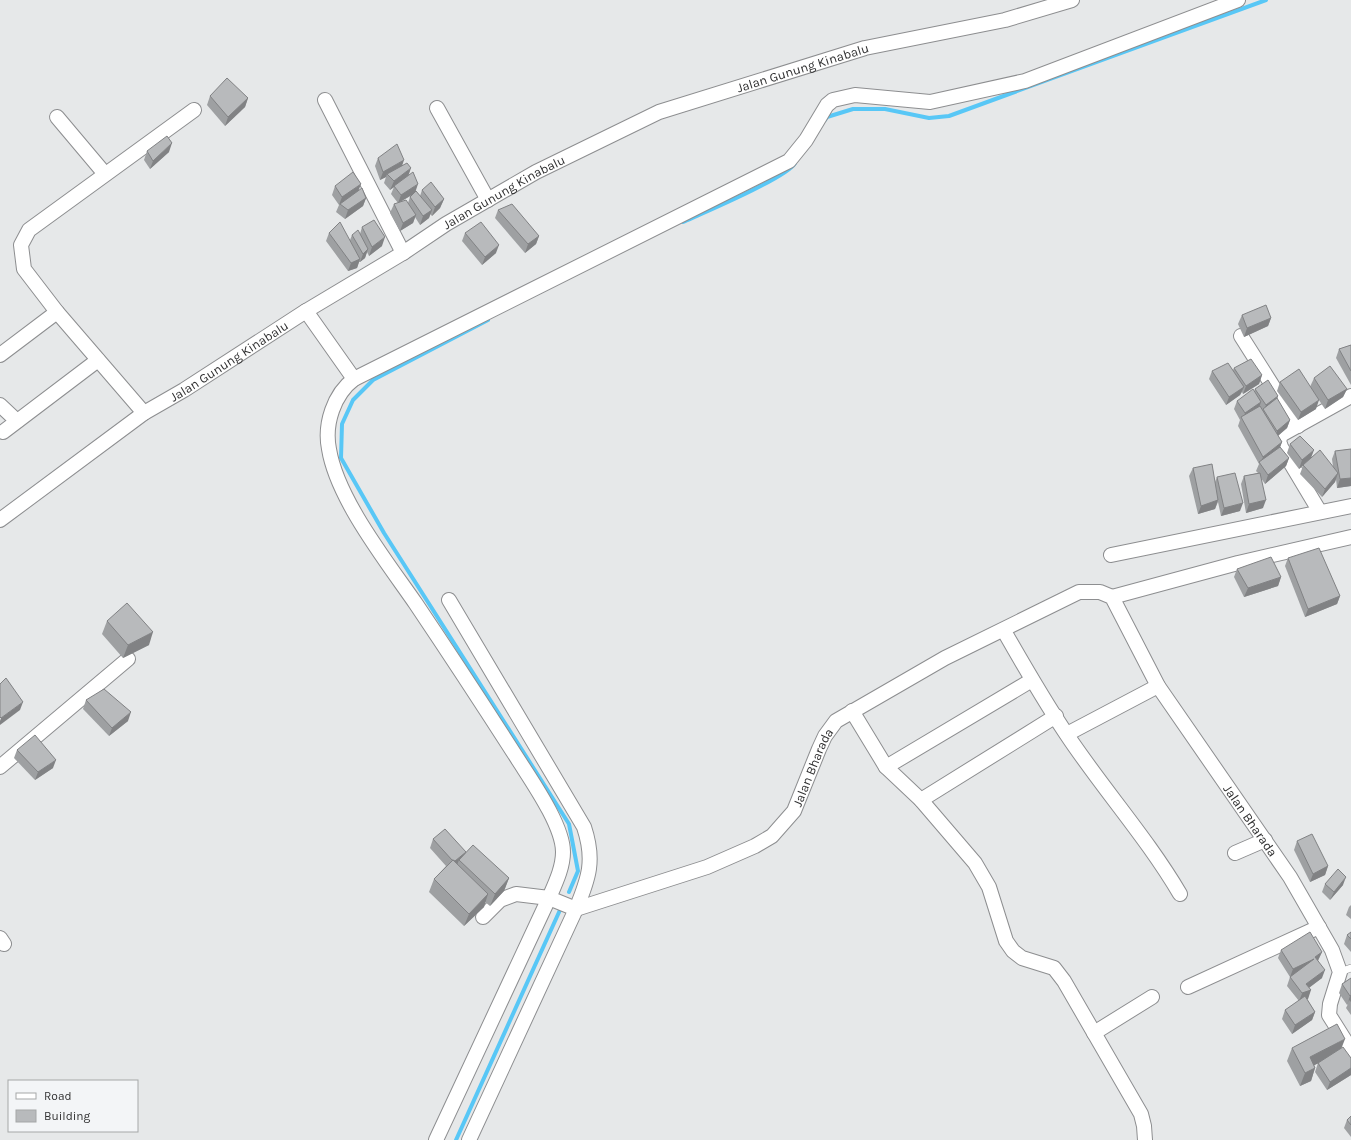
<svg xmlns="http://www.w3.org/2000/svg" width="1351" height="1140" font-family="Karla,sans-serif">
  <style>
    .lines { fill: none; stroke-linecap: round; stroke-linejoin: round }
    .stream { stroke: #58c7f6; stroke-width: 4 }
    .service-casing { stroke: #8d8e90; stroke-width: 8 }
    .minor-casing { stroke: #8d8e90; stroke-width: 16 }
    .service { stroke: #fff; stroke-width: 7 }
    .minor { stroke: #fff; stroke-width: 14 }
    .wall { fill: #9ea0a2; fill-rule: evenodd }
    .shaded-wall { fill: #818284 }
    .building { fill: #b8babc; stroke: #818284 }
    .labels { text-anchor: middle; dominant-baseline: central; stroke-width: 4; stroke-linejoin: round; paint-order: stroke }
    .street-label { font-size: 13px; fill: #313132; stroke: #f3f5f7 }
  </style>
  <rect width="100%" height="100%" fill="#e6e8e9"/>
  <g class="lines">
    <g class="stream">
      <path d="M825 120 827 117 853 109H885L929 118 949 116 1266 0"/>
      <path d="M683 222C703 213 788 177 795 163"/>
      <path d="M488 320 373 380 353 400 342 424 341 458 384 533 569 824 578 871 569 892"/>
      <path d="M456 1140 560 910"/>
    </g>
    <g class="service-casing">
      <path id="service" d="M1340 972 1351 968"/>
    </g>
    <g class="minor-casing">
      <g id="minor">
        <path d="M325 100 403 253"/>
        <path d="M437 108 488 200"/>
        <path d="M57 117 105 174"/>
        <path d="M306 311 354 379"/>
        <path d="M1241 336 1298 426"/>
        <path d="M0 355 57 312"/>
        <path d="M0 405 17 421"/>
        <path d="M144 413 57 312 24 269 21 245 29 230 194 110"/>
        <path d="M3 432 98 360"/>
        <path d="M1320 512 1281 447 1279 441 1281 435 1351 396"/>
        <path id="s1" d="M0 520 144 413 184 390 306 311 403 253 446 224 536 172 659 112 865 48 1005 20 1072 0"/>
        <path d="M1111 555 1351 506"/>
        <path d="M1112 597 1238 563 1351 537"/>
        <path d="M449 600 584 827C595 860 589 878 576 909L469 1140"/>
        <path d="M1004 631C1024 666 1044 701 1067 735 1103 789 1147 838 1180 894"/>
        <path d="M852 711 886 767 921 800 975 863 989 887 1006 941 1013 951 1022 958 1054 968 1064 981 1141 1114 1144 1126 1145 1140"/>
        <path d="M1067 734 1158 686"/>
        <path d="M0 767 128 659"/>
        <path d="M886 767 1032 680"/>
        <path d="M921 800 1056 716"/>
        <path d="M1235 853 1265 840"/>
        <path id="s2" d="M483 917 500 900 516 894 549 898 576 909 707 867 755 846 772 836 794 811 819 749 825 736 836 721 945 658 1079 592H1100L1112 597 1158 686 1290 877 1332 950 1340 972 1330 1004 1329 1015 1351 1050"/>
        <path d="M0 938 4 944"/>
        <path d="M1188 987 1319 927"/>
        <path d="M1094 1033 1152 997"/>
        <path d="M436 1140 549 898C555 884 563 868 563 852 563 826 533 783 519 761 485 708 451 656 416 604 387 562 337 499 329 449 324 424 334 394 354 379L789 161 806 140 827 105 833 100 855 95 930 102 1025 81 1238 0"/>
      </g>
    </g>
    <use href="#service" class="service"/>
    <use href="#minor" class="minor"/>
  </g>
  <g class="wall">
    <path d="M210 96 248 98 245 107 225 126 207 105Z"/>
    <path d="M147 151 169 152 150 169 144 160Z"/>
    <path d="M378 158 402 166 408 176 416 191 420 196 422 190 444 199 440 208 432 216 430 214 429 218 420 225 415 217 413 223 400 231 390 213 394 204 398 203 391 194 394 187 390 190 384 183 386 177 380 180 375 166ZM412 195 410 197 408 203 402 201Z"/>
    <path d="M335 186 358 190 366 198 363 206 345 219 336 212 339 205 332 195Z"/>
    <path d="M498 210 539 236 536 244 525 253 495 218Z"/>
    <path d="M362 227 382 246 369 256 367 252 365 258 360 262H359L357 268 348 271 326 241 329 233 350 240 352 235 360 234Z"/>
    <path d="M465 233 496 253 482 265 462 241Z"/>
    <path d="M1242 315 1271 318 1268 326 1244 337 1238 324Z"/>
    <path d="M1351 345V385L1336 358 1339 349Z"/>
    <path d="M1234 368 1262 375 1259 384 1243 394 1242 392 1240 395 1226 405 1209 379 1212 371 1233 370Z"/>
    <path d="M1314 378 1347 389 1343 397 1325 409 1310 387Z"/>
    <path d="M1280 382 1316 409 1298 420 1277 391Z"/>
    <path d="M1255 389 1278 396 1277 399 1290 420 1287 428 1278 436 1282 442 1280 447 1289 458 1286 466 1265 484 1261 478 1263 508 1246 513 1241 484 1244 476 1258 473 1256 471 1259 464 1238 426 1240 420 1234 409 1237 401 1254 392Z"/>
    <path d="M1290 444 1311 458 1333 467 1332 459 1335 451 1351 449V486L1337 488 1336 479 1335 482 1322 497 1300 474 1303 466 1299 469 1287 453Z"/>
    <path d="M1193 468 1215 482 1217 477 1240 511 1221 516 1218 502 1215 509 1198 514 1189 476Z"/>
    <path d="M1288 558 1340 596 1337 604 1305 617 1285 566Z"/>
    <path d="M1237 569 1281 577 1278 586 1244 597 1234 577Z"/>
    <path d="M107 621 149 645 123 658 102 634Z"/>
    <path d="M86 700 128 721 109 736 83 709Z"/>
    <path d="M17 750 53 768 35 780 14 758Z"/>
    <path d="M433 839 466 852 465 853 509 878 504 891 490 906 485 902 484 907 464 926 429 892 434 879 446 866 430 848Z"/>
    <path d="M1297 841 1328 866 1325 875 1310 882 1294 850Z"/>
    <path d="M1325 884 1343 885 1330 900 1322 892Z"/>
    <path d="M1351 905V919L1346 915 1349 907Z"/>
    <path d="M1351 932V952L1344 944 1347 935Z"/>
    <path d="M1281 950 1322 952 1318 961 1322 978 1309 988 1308 999H1307L1315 1012 1312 1020 1292 1034 1282 1019 1285 1010 1299 1001 1287 986 1290 977 1278 958Z"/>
    <path d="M1351 978V1015L1346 1008 1348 1004 1347 1005 1339 993 1342 984Z"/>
    <path d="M1292 1048H1341L1351 1058V1075L1327 1090 1315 1072 1318 1063 1321 1062 1314 1065 1315 1068 1311 1081 1300 1086 1287 1061Z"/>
    <path d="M1351 1116V1137L1344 1128 1347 1120Z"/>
  </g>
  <g class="shaded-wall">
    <path d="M248 98 245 107 225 126 228 117Z"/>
    <path d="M172 143 169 152 150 169 153 161Z"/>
    <path d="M404 160 401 169 387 174 386 177 380 180 383 172Z"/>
    <path d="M411 168 408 177 394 186V187L390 190 394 181Z"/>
    <path d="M361 184 358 192 340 204 339 205 342 197Z"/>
    <path d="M418 184 415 193 398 203 401 195Z"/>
    <path d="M366 198 363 206 345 219 348 210Z"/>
    <path d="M444 199 440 208 432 216 435 207Z"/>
    <path d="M432 210 429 218 420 225 423 216Z"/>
    <path d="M416 215 413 223 400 231 403 223Z"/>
    <path d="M539 236 536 244 525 253 528 244Z"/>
    <path d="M385 237 382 246 369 256 372 247Z"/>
    <path d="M499 245 496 253 482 265 485 257Z"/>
    <path d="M368 249 365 258 360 262 363 254Z"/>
    <path d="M360 259 357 268 348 271 351 263Z"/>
    <path d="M1271 318 1268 326 1244 337 1247 328Z"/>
    <path d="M1262 375 1259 384 1243 394 1246 386Z"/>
    <path d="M1244 387 1240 395 1226 405 1229 397Z"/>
    <path d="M1347 389 1343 397 1325 409 1328 400Z"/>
    <path d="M1278 396 1275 405 1264 410 1266 405Z"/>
    <path d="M1319 400 1316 409 1298 420 1301 412Z"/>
    <path d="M1261 402 1258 411 1243 420 1245 413Z"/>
    <path d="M1290 420 1287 428 1274 439 1277 431Z"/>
    <path d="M1282 442 1279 450 1260 464 1263 457Z"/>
    <path d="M1314 450 1311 458 1299 469 1302 460Z"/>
    <path d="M1289 458 1286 466 1265 484 1268 475Z"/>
    <path d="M1338 473 1335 482 1322 497 1325 489Z"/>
    <path d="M1351 478V486L1337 488 1340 479Z"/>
    <path d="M1218 500 1215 509 1198 514 1201 506Z"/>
    <path d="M1266 500 1263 508 1246 513 1249 504Z"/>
    <path d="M1243 503 1240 511 1221 516 1224 508Z"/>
    <path d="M1281 577 1278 586 1244 597 1248 588Z"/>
    <path d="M1340 596 1337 604 1305 617 1308 609Z"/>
    <path d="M153 632 149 645 123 658 128 645Z"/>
    <path d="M23 702 20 710 0 725V721L1 718Z"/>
    <path d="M131 712 128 721 109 736 112 728Z"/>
    <path d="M56 760 53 768 35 780 38 772Z"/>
    <path d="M466 852 463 860H459L457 865 454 862Z"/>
    <path d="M1328 866 1325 875 1310 882 1313 874Z"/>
    <path d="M1346 877 1343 885 1330 900 1334 892Z"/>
    <path d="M509 878 504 891 490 906 495 894Z"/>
    <path d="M488 894 484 907 464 926 469 914Z"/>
    <path d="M1322 952 1318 960 1312 966 1315 957Z"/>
    <path d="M1314 959 1311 967 1290 977 1293 969Z"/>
    <path d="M1325 970 1322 978 1303 992 1311 990 1308 999 1299 1001 1306 984Z"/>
    <path d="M1351 995V1002L1349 1000 1347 1005 1350 996Z"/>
    <path d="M1315 1012 1312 1020 1292 1034 1295 1025Z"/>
    <path d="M1345 1039 1340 1052 1305 1070 1310 1057Z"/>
    <path d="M1315 1068 1311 1081 1300 1086 1305 1073Z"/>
    <path d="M1351 1068V1075L1327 1090 1330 1082Z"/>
  </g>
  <g class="building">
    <path d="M227 78 248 98 228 117 210 96Z"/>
    <path d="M167 136 172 143 153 161 147 151Z"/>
    <path d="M397 144 404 160 383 172 378 158Z"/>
    <path d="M407 163 411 168 394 181 387 174Z"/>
    <path d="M353 172 361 184 342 197 335 186Z"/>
    <path d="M413 172 418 184 401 195 394 186Z"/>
    <path d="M431 182 444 199 435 207 422 190Z"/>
    <path d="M362 188 366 198 348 210 340 204Z"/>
    <path d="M416 191 432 210 423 216 410 197Z"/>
    <path d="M406 200 416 215 403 223 394 204Z"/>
    <path d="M512 204 539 236 528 244 498 210Z"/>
    <path d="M374 220 385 237 372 247 362 227Z"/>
    <path d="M340 222 360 259 351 263 329 233Z"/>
    <path d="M481 222 499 245 485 257 465 233Z"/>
    <path d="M358 230 368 249 363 254 352 235Z"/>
    <path d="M1266 305 1271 318 1247 328 1242 315Z"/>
    <path d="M1351 345V371L1339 349Z"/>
    <path d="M1251 359 1262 375 1246 386 1234 368Z"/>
    <path d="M1228 363 1244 387 1229 397 1212 371Z"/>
    <path d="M1330 366 1347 389 1328 400 1314 378Z"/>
    <path d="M1299 369 1319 400 1301 412 1280 382Z"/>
    <path d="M1268 380 1278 396 1266 405 1255 389Z"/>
    <path d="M1253 389 1261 402 1245 413 1237 401Z"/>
    <path d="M1277 398 1290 420 1277 431 1263 409Z"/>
    <path d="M1260 406 1282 442 1263 457 1241 417Z"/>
    <path d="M1300 436 1314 450 1302 460 1290 444Z"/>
    <path d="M1280 447 1289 458 1268 475 1259 462Z"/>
    <path d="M1351 449V478L1340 479 1335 451Z"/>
    <path d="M1320 450 1338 473 1325 489 1303 465Z"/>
    <path d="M1212 464 1218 500 1201 506 1193 468Z"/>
    <path d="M1235 473 1243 503 1224 508 1217 477Z"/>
    <path d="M1260 473 1266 500 1249 504 1244 476Z"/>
    <path d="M1319 548 1340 596 1308 609 1288 558Z"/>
    <path d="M1271 557 1281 577 1248 588 1237 569Z"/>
    <path d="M127 603 153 632 128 645 107 621Z"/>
    <path d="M6 678 23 702 1 718 0 717V684Z"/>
    <path d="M104 689 131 712 112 728 86 700Z"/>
    <path d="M35 735 56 760 38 772 17 750Z"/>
    <path d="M445 829 466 852 455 861 453 860H452L433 839Z"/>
    <path d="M1312 834 1328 866 1313 874 1297 841Z"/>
    <path d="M473 845 509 878 495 894 459 860Z"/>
    <path d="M453 860 488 894 469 914 434 879Z"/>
    <path d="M1338 869 1346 877 1334 892 1325 884Z"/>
    <path d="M1310 932 1322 952 1315 957 1325 970 1306 984 1311 990 1302 993 1290 977 1314 959 1293 969 1281 950Z"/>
    <path d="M1351 932V939L1347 935Z"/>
    <path d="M1351 978V995L1350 996 1342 984Z"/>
    <path d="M1305 996 1315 1012 1295 1025 1285 1010Z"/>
    <path d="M1337 1024 1345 1039 1310 1057 1315 1068 1305 1073 1292 1048Z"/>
    <path d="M1343 1047 1351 1058V1068L1330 1082 1318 1063Z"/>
    <path d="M1351 1116V1125L1347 1120Z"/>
  </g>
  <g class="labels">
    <g class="street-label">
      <text stroke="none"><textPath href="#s1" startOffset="927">Jalan Gunung Kinabalu</textPath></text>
      <text stroke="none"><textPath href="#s1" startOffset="602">Jalan Gunung Kinabalu</textPath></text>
      <text stroke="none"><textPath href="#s1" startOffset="279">Jalan Gunung Kinabalu</textPath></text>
      <text stroke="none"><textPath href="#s2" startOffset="394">Jalan Bharada</textPath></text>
      <text stroke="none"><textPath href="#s2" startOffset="1019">Jalan Bharada</textPath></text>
    </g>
  </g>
  <rect x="8" y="1080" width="130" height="52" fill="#f3f5f7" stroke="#a5a7a8"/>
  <rect x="16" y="1093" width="20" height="6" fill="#ffffff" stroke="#a5a7a8"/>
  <text x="44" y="1100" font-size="12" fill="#313132">Road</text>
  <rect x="16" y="1110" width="20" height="12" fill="#b8babc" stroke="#a5a7a8"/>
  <text x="44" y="1120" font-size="12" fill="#313132">Building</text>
</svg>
